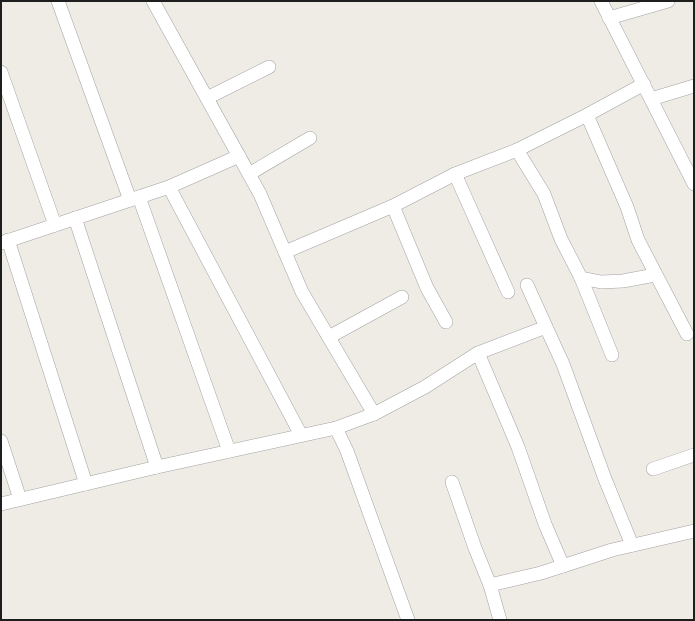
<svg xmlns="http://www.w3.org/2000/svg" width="695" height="621" font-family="'Alegreya Sans',sans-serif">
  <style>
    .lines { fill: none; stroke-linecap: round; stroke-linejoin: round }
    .minor-casing { stroke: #a2a2a2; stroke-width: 14 }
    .minor { stroke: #fff; stroke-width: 13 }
  </style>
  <rect width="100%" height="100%" fill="#eeece5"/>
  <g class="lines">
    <g class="minor-casing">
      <g id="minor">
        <path d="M58 1 130 200"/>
        <path d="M153 1 260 194 302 292 374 414 425 387 478 353 546 327 563 364 605 479 632 545"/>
        <path d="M601 1 694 184"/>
        <path d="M609 18 668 1"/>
        <path d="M1 72 55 225"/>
        <path d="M207 98 269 67"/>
        <path d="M651 99 694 86"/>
        <path d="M587 115 627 207 638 240 687 334"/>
        <path d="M517 150 544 194 561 239 581 278 601 282 623 281 655 275"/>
        <path d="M249 174 310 138"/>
        <path d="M455 174 508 292"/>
        <path d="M169 187 301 435"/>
        <path d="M139 197 229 451"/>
        <path d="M393 206 427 288 446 322"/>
        <path d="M75 218 157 467"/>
        <path d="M8 240 86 484"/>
        <path d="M1 243 169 187 239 156"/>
        <path d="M285 252 393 206 455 174 517 150 587 115 644 84"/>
        <path d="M581 278 612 355"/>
        <path d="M527 285 546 327"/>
        <path d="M329 337 402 297"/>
        <path d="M478 353 518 447 545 524 563 566"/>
        <path d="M336 428 374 414"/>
        <path d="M1 441 20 499"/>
        <path d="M653 469 694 455"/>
        <path d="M452 482 475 548 490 585"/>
        <path d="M1 504 157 467 336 428 347 451 408 620"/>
        <path d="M500 620 490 585 541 573 612 550 694 531"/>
      </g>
    </g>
    <use href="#minor" class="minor"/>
  </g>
  <rect width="695" height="621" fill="none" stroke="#1e1e1e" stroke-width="4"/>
</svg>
